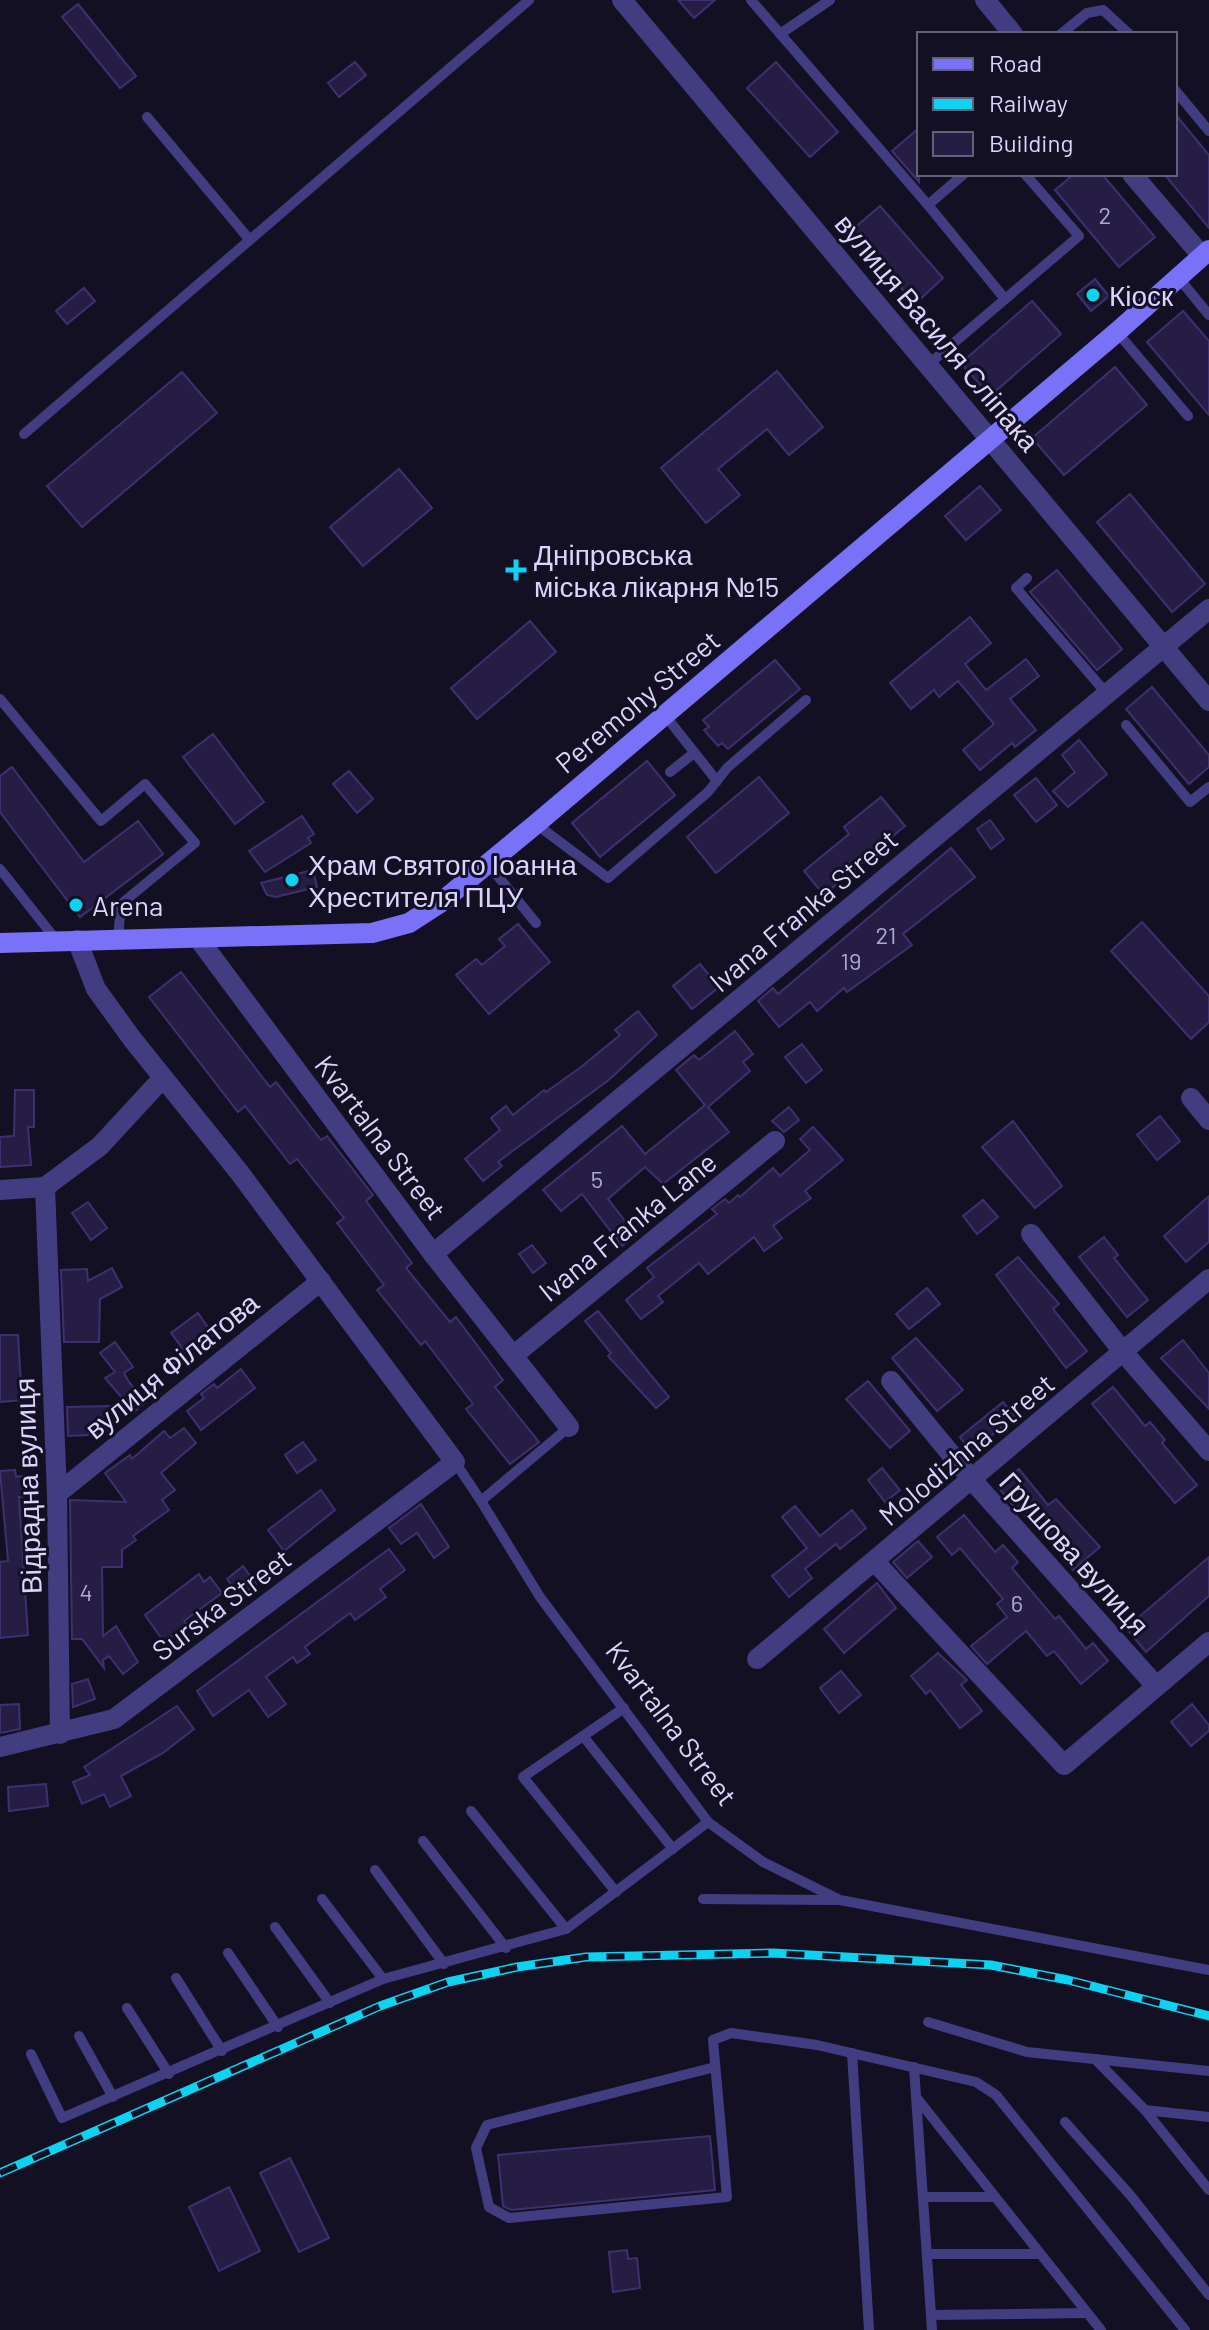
<svg xmlns="http://www.w3.org/2000/svg" width="1209" height="2330" font-family="Barlow,sans-serif">
  <style>
    .building { fill: #261d44; stroke: #3e306f; stroke-width: 2 }
    .lines { fill: none; stroke-linecap: round; stroke-linejoin: round }
    .lane { stroke: #423d80; stroke-width: 10 }
    .street { stroke: #423d80; stroke-width: 20 }
    .secondary { stroke: #7971f8; stroke-width: 20 }
    .rail-casing { stroke: #0cd3f1; stroke-width: 9 }
    .rail { stroke: #141024; stroke-width: 6; stroke-dasharray: 18; stroke-linecap: butt }
    .poi-dot { fill: #0cd3f1; stroke: #141024; stroke-width: 3 }
    .labels { text-anchor: middle; dominant-baseline: central; stroke-width: 6; stroke-linejoin: round; paint-order: stroke }
    .number-label { font-size: 24px; fill: #aea7cf }
    .poi-label { font-size: 28px; fill: #dbd5fd; stroke: #141024; text-anchor: start }
    .street-label { font-size: 28px; fill: #dbd5fd; stroke: #141024 }
  </style>
  <rect width="100%" height="100%" fill="#141024"/>
  <g class="building">
    <path d="M678 0H715L694 18Z"/>
    <path d="M78 4 136 76 120 88 62 17Z"/>
    <path d="M355 62 366 75 339 97 328 83Z"/>
    <path d="M776 62 838 132 810 157 747 88Z"/>
    <path d="M1175 114 1209 155V228L1164 174H1175Z"/>
    <path d="M919 128V182L892 151Z"/>
    <path d="M1074 174H1102L1155 237 1119 267 1055 190Z"/>
    <path d="M880 206 943 278 915 304 852 230Z"/>
    <path d="M1095 279 1109 296 1091 311 1077 294Z"/>
    <path d="M84 288 95 301 67 324 56 311Z"/>
    <path d="M1032 301 1061 334 990 396 961 363Z"/>
    <path d="M1183 311 1209 341V415L1147 342Z"/>
    <path d="M1115 367 1147 405 1064 475 1032 438Z"/>
    <path d="M777 371 823 427 789 455 767 429 718 469 740 495 706 523 661 468Z"/>
    <path d="M182 372 217 413 82 527 47 486Z"/>
    <path d="M399 469 432 508 363 566 330 527Z"/>
    <path d="M980 486 1001 510 966 540 945 516Z"/>
    <path d="M1130 494 1205 584 1172 612 1097 522Z"/>
    <path d="M1057 570 1122 649 1097 670 1030 592Z"/>
    <path d="M970 617 991 643 965 664 986 690 1026 659 1039 676 1010 699 1036 730 1015 747 1012 743 980 770 963 750 994 724 958 681 939 697 934 690 911 709 890 683Z"/>
    <path d="M530 621 556 652 477 719 451 688Z"/>
    <path d="M775 660 800 689 728 749 722 743 718 746 704 730 709 727 703 720Z"/>
    <path d="M1152 687 1209 755V767L1189 784 1126 709Z"/>
    <path d="M213 734 264 802 235 824 183 757Z"/>
    <path d="M1079 740 1107 774 1068 807 1053 791 1075 772 1062 755Z"/>
    <path d="M647 761 675 795 600 857 572 823Z"/>
    <path d="M12 767 84 862 138 821 163 854 80 917 0 812V776Z"/>
    <path d="M349 771 373 799 357 813 333 784Z"/>
    <path d="M759 777 789 813 716 873 687 837Z"/>
    <path d="M1036 778 1057 805 1036 822 1014 795Z"/>
    <path d="M881 797 905 826 824 895 804 871 849 834 844 827Z"/>
    <path d="M302 816 314 834 308 838 311 843 265 872 249 851Z"/>
    <path d="M990 820 1004 839 991 849 977 829Z"/>
    <path d="M951 848 975 877 903 934 912 945 847 992 844 988 817 1011 810 1002 779 1027 758 1001 773 988 778 994Z"/>
    <path d="M313 870 317 887 276 897 267 895 261 883Z"/>
    <path d="M1142 922 1209 996V1022L1191 1039 1111 951Z"/>
    <path d="M518 924 550 962 489 1014 456 975 476 959 482 965 505 946 499 939Z"/>
    <path d="M700 964 719 987 692 1009 673 986Z"/>
    <path d="M181 972 270 1087 276 1082 321 1140 327 1136 373 1195 366 1201 412 1263 406 1268 450 1322 456 1317 503 1380 495 1387 539 1442 510 1464 466 1409 473 1404 425 1341 421 1345 377 1290 384 1285 337 1223 344 1218 297 1159 290 1164 245 1106 238 1112 149 997Z"/>
    <path d="M638 1011 657 1035 610 1079 498 1162 502 1166 483 1181 465 1159 500 1130 491 1118 506 1106 513 1115 544 1090 546 1092 581 1067 620 1035 615 1030Z"/>
    <path d="M735 1031 753 1054 743 1062 750 1071 708 1107 729 1132 663 1184 645 1167 608 1199 636 1235 622 1246 582 1194 561 1211 543 1190 622 1126 645 1154 705 1105 676 1070 694 1055 699 1060Z"/>
    <path d="M802 1044 822 1070 806 1083 785 1057Z"/>
    <path d="M15 1090H34V1127H28L31 1165 0 1167V1137L14 1136Z"/>
    <path d="M789 1107 799 1120 784 1132 772 1121Z"/>
    <path d="M1160 1116 1180 1141 1157 1160 1137 1135Z"/>
    <path d="M1013 1121 1062 1186 1035 1208 982 1147Z"/>
    <path d="M813 1127 843 1160 805 1191 811 1198 773 1226 782 1238 764 1251 754 1237 708 1274 699 1263 658 1296 663 1302 641 1319 626 1300 654 1277 647 1268 717 1214 712 1209 725 1199 729 1203 738 1195 740 1197 773 1168 780 1176 810 1150 800 1139Z"/>
    <path d="M1209 1196V1242L1186 1262 1164 1236Z"/>
    <path d="M983 1200 998 1217 977 1234 963 1216Z"/>
    <path d="M88 1202 107 1228 91 1240 72 1213Z"/>
    <path d="M1104 1237 1118 1255 1114 1258 1148 1300 1127 1317 1079 1257Z"/>
    <path d="M532 1245 546 1263 533 1273 519 1254Z"/>
    <path d="M1018 1257 1059 1304 1053 1309 1087 1351 1066 1368 996 1275Z"/>
    <path d="M112 1268 122 1287 100 1299 99 1342H64L61 1270 87 1269 88 1281Z"/>
    <path d="M927 1288 940 1304 909 1329 896 1314Z"/>
    <path d="M598 1311 669 1397 656 1408 608 1356 611 1353 585 1321Z"/>
    <path d="M198 1313 214 1336 188 1356 171 1333Z"/>
    <path d="M0 1335H18L22 1400 0 1402Z"/>
    <path d="M916 1338 963 1390 937 1411 892 1358Z"/>
    <path d="M1183 1340 1209 1373V1409L1161 1358Z"/>
    <path d="M115 1342 133 1367 124 1373 129 1382 146 1402 134 1412 105 1378 115 1372 100 1353Z"/>
    <path d="M241 1369 255 1388 201 1430 187 1411 204 1398 201 1394 214 1384 217 1388Z"/>
    <path d="M868 1381 910 1431 890 1448 846 1399Z"/>
    <path d="M1113 1387 1145 1426 1150 1422 1165 1440 1162 1443 1197 1485 1175 1503 1092 1404Z"/>
    <path d="M1003 1402 1015 1416 971 1452 960 1437Z"/>
    <path d="M111 1406 110 1434 68 1436 67 1407Z"/>
    <path d="M184 1428 196 1443 161 1473 175 1490 162 1500 169 1510 133 1536 136 1540 122 1550V1567H102L103 1636 116 1626 138 1662 123 1674 109 1656 103 1660 104 1668 82 1639H72L70 1500 126 1502 105 1473 130 1455 132 1459 164 1431 170 1438Z"/>
    <path d="M303 1442 316 1460 297 1473 285 1455Z"/>
    <path d="M882 1468 900 1490 885 1502 868 1480Z"/>
    <path d="M1019 1469 1048 1505 1056 1499 1100 1547 1073 1570 1023 1507 1018 1511 998 1487Z"/>
    <path d="M15 1470 16 1477 22 1476 23 1497H19L28 1635 0 1638V1562L8 1561 0 1471Z"/>
    <path d="M321 1490 335 1510 284 1551 268 1530Z"/>
    <path d="M421 1504 449 1547 434 1558 417 1533 401 1544 389 1528Z"/>
    <path d="M795 1506 820 1536 852 1510 866 1528 840 1549 836 1544 805 1569 812 1578 789 1597 772 1576 807 1548 782 1517Z"/>
    <path d="M964 1515 995 1552 1003 1545 1018 1562 1012 1568 1055 1619 1059 1616 1086 1649 1093 1643 1108 1661 1081 1684 1054 1651 1047 1656 1026 1631 987 1664 971 1646 1007 1617 997 1604 1003 1599 960 1548 952 1555 937 1537Z"/>
    <path d="M918 1541 932 1557 907 1578 893 1562Z"/>
    <path d="M389 1549 405 1570 380 1589 386 1597 355 1620 350 1613 305 1647 310 1654 297 1663 293 1657 266 1677 286 1704 268 1717 249 1690 213 1716 197 1691Z"/>
    <path d="M1209 1557V1596L1146 1652 1126 1628Z"/>
    <path d="M243 1566 256 1584 240 1596 227 1579Z"/>
    <path d="M199 1574 204 1582 210 1577 222 1593 184 1621 188 1626 164 1642 145 1615Z"/>
    <path d="M877 1583 896 1608 844 1653 824 1629Z"/>
    <path d="M938 1653 967 1680 961 1685 982 1711 960 1728 930 1690 926 1694 911 1676Z"/>
    <path d="M841 1671 861 1695 839 1713 820 1688Z"/>
    <path d="M88 1679 95 1699 73 1707 72 1684Z"/>
    <path d="M19 1704 20 1729 0 1733V1705Z"/>
    <path d="M1192 1704 1209 1725V1731L1191 1746 1171 1722Z"/>
    <path d="M177 1706 194 1729 163 1753 121 1776 131 1796 110 1807 104 1794 82 1804 73 1782 90 1775 84 1767Z"/>
    <path d="M46 1784 48 1806 9 1811 8 1787Z"/>
    <path d="M710 2136 715 2190 511 2210 503 2206 498 2155Z"/>
    <path d="M290 2158 329 2238 299 2252 260 2173Z"/>
    <path d="M229 2187 260 2251 219 2271 189 2207Z"/>
    <path d="M627 2250 628 2259 637 2258 640 2288 613 2292 609 2252Z"/>
  </g>
  <g class="lines">
    <g class="lane">
      <path d="M751 0 928 205"/>
      <path d="M780 34 830 0"/>
      <path d="M1061 34 1087 13 1103 10 1129 34"/>
      <path d="M1175 90 1209 131"/>
      <path d="M147 117 249 239"/>
      <path d="M964 174 928 205 1005 299"/>
      <path d="M1177 276 1209 315"/>
      <path d="M1117 332 1188 416"/>
      <path d="M929 364 1079 236 1025 174"/>
      <path d="M24 434 529 0"/>
      <path d="M1027 578 1016 588 1107 694"/>
      <path d="M0 699 101 821 145 784 195 843 121 904 118 939"/>
      <path d="M664 714 717 781"/>
      <path d="M1126 725 1190 802 1209 787"/>
      <path d="M670 772 694 753"/>
      <path d="M536 824 608 878 708 792 727 768 806 700"/>
      <path d="M488 864 536 923"/>
      <path d="M0 869 57 941"/>
      <path d="M455 1462 481 1501 569 1427"/>
      <path d="M481 1501 540 1597 708 1822 763 1862 840 1900 1209 1970"/>
      <path d="M583 1736 673 1849"/>
      <path d="M471 1811 566 1929"/>
      <path d="M423 1841 506 1948"/>
      <path d="M375 1870 444 1964"/>
      <path d="M616 1892 523 1777 624 1708"/>
      <path d="M322 1899 383 1979"/>
      <path d="M703 1899 837 1900"/>
      <path d="M275 1927 330 2003"/>
      <path d="M228 1953 278 2027"/>
      <path d="M176 1978 222 2051"/>
      <path d="M127 2008 169 2074"/>
      <path d="M928 2022 1027 2052 1209 2071"/>
      <path d="M79 2036 113 2097"/>
      <path d="M852 2053 869 2330"/>
      <path d="M31 2054 62 2118 383 1979 566 1929 708 1822"/>
      <path d="M1095 2059 1145 2110 1209 2190"/>
      <path d="M715 2067 487 2125 476 2148 489 2207 509 2218 727 2197 713 2040 731 2033 817 2045 976 2082 996 2095 1185 2330"/>
      <path d="M914 2067 932 2330"/>
      <path d="M916 2097 1101 2330"/>
      <path d="M1145 2110 1209 2117"/>
      <path d="M1065 2122 1131 2196 1209 2295"/>
      <path d="M923 2197H995"/>
      <path d="M927 2254H1040"/>
      <path d="M931 2315 1087 2313"/>
    </g>
    <g class="street">
      <path d="M622 0 1209 701"/>
      <path d="M985 0 1013 34"/>
      <path d="M1132 174 1202 256"/>
      <path d="M198 938 433 1254 569 1427"/>
      <path d="M1191 1098 1209 1120"/>
      <path d="M45 1187 57 1494 60 1734"/>
      <path d="M0 1190 45 1187 100 1146 161 1080"/>
      <path d="M1031 1234 1124 1353 1209 1451"/>
      <path d="M433 1254 1209 609"/>
      <path d="M514 1355 775 1141"/>
      <path d="M891 1381 973 1481 1156 1686"/>
      <path d="M57 1494 321 1281"/>
      <path d="M875 1562 1064 1765 1209 1642"/>
      <path d="M757 1659 1209 1279"/>
      <path d="M0 1747 114 1719 455 1462 239 1172 133 1040 96 989 77 940"/>
    </g>
    <path class="secondary" d="M0 943 372 933 409 923 440 903 536 824 1117 332 1209 250"/>
    <g class="rail-casing">
      <path id="rail" d="M0 2173 380 2006 448 1982 517 1967 586 1957 773 1953 991 1965 1068 1980 1209 2016"/>
    </g>
    <use href="#rail" class="rail"/>
  </g>
  <g class="poi-dot">
    <circle cx="1093" cy="295" r="8"/>
    <path d="M512 558h8v8h8v8h-8v8h-8v-8h-8v-8h8z"/>
    <circle cx="292" cy="880" r="8"/>
    <circle cx="76" cy="905" r="8"/>
  </g>
  <g class="labels">
    <g class="number-label">
      <text x="1105" y="214">2</text>
      <text x="886" y="934">21</text>
      <text x="851" y="960">19</text>
      <text x="597" y="1178">5</text>
      <text x="86" y="1591">4</text>
      <text x="1017" y="1602">6</text>
    </g>
    <g class="poi-label">
      <text x="1109" y="295">Кіоск</text>
      <text x="534" y="554">Дніпровська<tspan x="534" dy="32">міська лікарня №15</tspan></text>
      <text x="308" y="864">Храм Святого Іоанна<tspan x="308" dy="32">Хрестителя ПЦУ</tspan></text>
      <text x="92" y="905">Arena</text>
    </g>
    <g class="street-label">
      <text transform="translate(938 332) rotate(50)">вулиця Василя Сліпака</text>
      <text transform="translate(637 701) rotate(-40)">Peremohy Street</text>
      <text transform="translate(803 910) rotate(-40)">Ivana Franka Street</text>
      <text transform="translate(381 1137) rotate(53)">Kvartalna Street</text>
      <text transform="translate(627 1226) rotate(-39)">Ivana Franka Lane</text>
      <text transform="translate(171 1365) rotate(-39)">вулиця Філатова</text>
      <text transform="translate(966 1449) rotate(-40)">Molodizhna Street</text>
      <text transform="translate(27 1486) rotate(-92)">Відрадна вулиця</text>
      <text transform="translate(1075 1553) rotate(48)">Грушова вулиця</text>
      <text transform="translate(221 1604) rotate(-37)">Surska Street</text>
      <text transform="translate(672 1723) rotate(53)">Kvartalna Street</text>
    </g>
  </g>
  <rect x="917" y="32" width="260" height="144" fill="#141024" stroke="#645f7b" stroke-width="2"/>
  <rect x="933" y="58" width="40" height="12" fill="#7971f8" stroke="#645f7b" stroke-width="2"/>
  <text x="989" y="72" font-size="24" fill="#dbd5fd">Road</text>
  <rect x="933" y="98" width="40" height="12" fill="#0cd3f1" stroke="#645f7b" stroke-width="2"/>
  <text x="989" y="112" font-size="24" fill="#dbd5fd">Railway</text>
  <rect x="933" y="132" width="40" height="24" fill="#261d44" stroke="#645f7b" stroke-width="2"/>
  <text x="989" y="152" font-size="24" fill="#dbd5fd">Building</text>
</svg>
